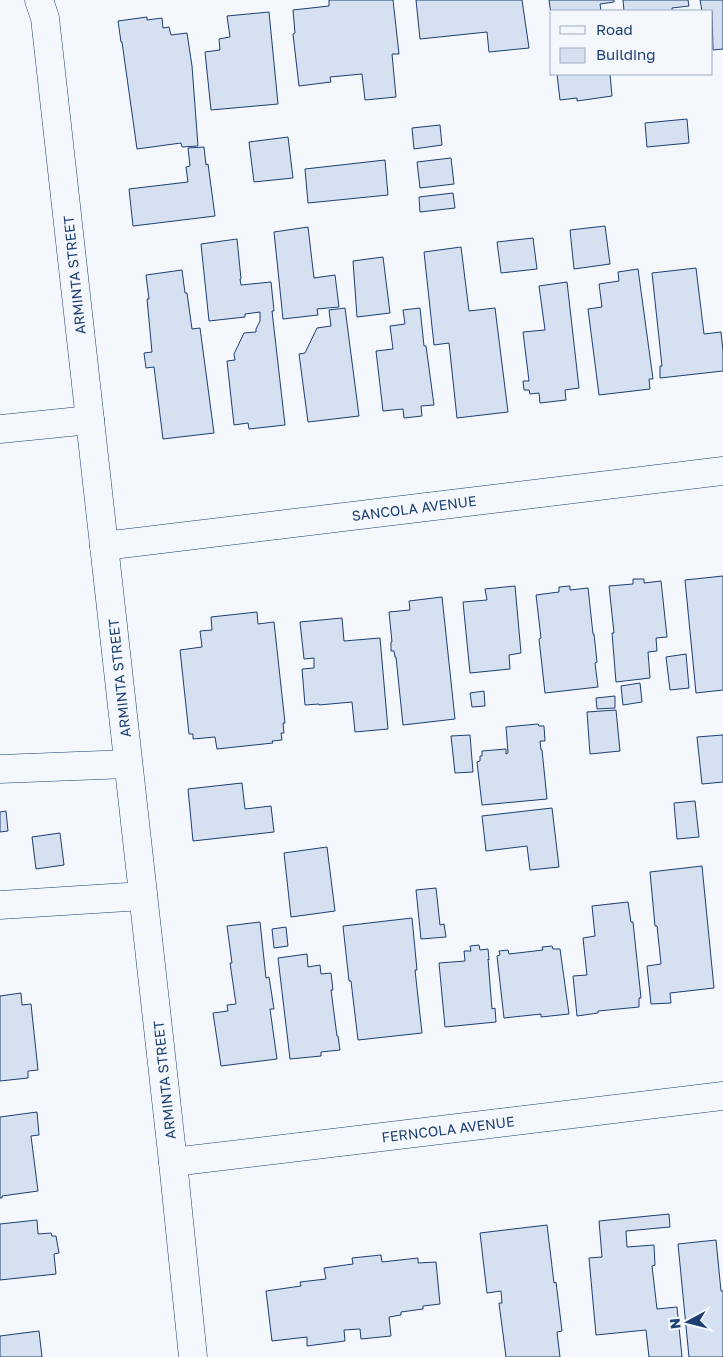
<svg xmlns="http://www.w3.org/2000/svg" width="723" height="1357" font-family="'Golos Text',sans-serif">
  <style>
    .building { fill: #d5e0f0; stroke: #1d3f73 }
    .lines { fill: none; stroke-linecap: round; stroke-linejoin: round }
    .minor-casing { stroke: #1d3f73; stroke-width: 29 }
    .minor { stroke: #f4f7fb; stroke-width: 28 }
    .labels { text-anchor: middle; dominant-baseline: central; stroke-width: 4; stroke-linejoin: round; paint-order: stroke }
    .street-label { font-size: 14px; fill: #1d3f73; stroke: #f4f7fb }
  </style>
  <rect width="100%" height="100%" fill="#f4f7fb"/>
  <g class="building">
    <path d="M329 0H393L399 54H392L396 97 365 100 362 74 330 77 331 82 299 86 293 34 295 33 293 10 329 6Z"/>
    <path d="M416 0H522L529 48 489 52 487 32 420 39Z"/>
    <path d="M549 0H614V2L600 4 601 11H552V21Z"/>
    <path d="M623 0H688L689 6 672 8V11H624Z"/>
    <path d="M700 0H723V49L713 50 712 11H702Z"/>
    <path d="M269 12 278 104 211 110 205 52 220 50 219 39 230 37 227 16Z"/>
    <path d="M147 17V20L162 18 163 28 169 27 171 35 187 33 192 66 198 146 182 147 181 143 137 149 122 42H121L118 21Z"/>
    <path d="M557 74H610L612 96 577 101V98L560 100Z"/>
    <path d="M687 119 689 143 647 147 645 123Z"/>
    <path d="M440 125 442 145 414 149 412 128Z"/>
    <path d="M288 137 293 178 254 182 249 142Z"/>
    <path d="M204 147 206 165 208 164 215 216 133 226 129 189 188 182 186 167 190 166 188 148Z"/>
    <path d="M451 158 454 184 420 188 417 162Z"/>
    <path d="M385 160 388 195 308 203 305 169Z"/>
    <path d="M453 193 455 208 420 212 419 197Z"/>
    <path d="M605 226 610 264 574 269 570 230Z"/>
    <path d="M308 227 314 278 335 275 339 307 317 309 318 315 283 319 274 232Z"/>
    <path d="M533 238 537 269 501 273 497 242Z"/>
    <path d="M237 239 241 279H240L241 285 271 282 274 311H272L285 425 249 429 248 423 234 425 227 361 235 360 234 354 244 333 256 332V329L260 321V312L245 314V317L209 321 201 244Z"/>
    <path d="M461 247 469 311 495 308 508 412 457 418 449 343 434 345 424 252Z"/>
    <path d="M383 257 390 313 357 317 353 261Z"/>
    <path d="M696 268 704 334 721 332 723 351V371L660 378V366H662L652 273Z"/>
    <path d="M638 269 653 379H649L650 389 599 395 588 309 602 307 599 284 619 281 618 272Z"/>
    <path d="M182 270 185 293H187L192 329 200 328 214 433 163 439 154 367 146 368 144 353 152 352 147 299H149L146 275Z"/>
    <path d="M567 282 579 388 565 390 566 400 540 403 539 393 530 394 529 390H524L523 381H529L523 332 545 330 539 286Z"/>
    <path d="M345 308 359 416 308 422 299 354 305 353 317 328 331 326 329 310Z"/>
    <path d="M420 308 424 346H426L434 405 421 406 422 416 404 418 403 409 383 411 376 351 393 349 390 326 405 324 403 310Z"/>
    <path d="M723 576V690L696 693 685 580Z"/>
    <path d="M633 579H644V583L661 581 667 637 656 638 657 651 648 652 650 678 616 682 612 633H614L609 586 633 584Z"/>
    <path d="M515 586 521 653 509 655 510 669 470 673 463 602 487 600 485 589Z"/>
    <path d="M570 586V590L588 588 593 634H594L597 662 595 663 598 687 545 693 539 639 541 638 536 595 559 592V587Z"/>
    <path d="M442 597 455 719 403 725 396 657H395L394 651H391V642H392L389 612 410 610 409 601Z"/>
    <path d="M257 612 258 624 274 622 285 723H283L284 733H281L282 740 272 741 273 743 217 749 215 737 193 739V734H189L180 650 202 647 200 631 212 630 211 617Z"/>
    <path d="M342 618 344 641 380 638 388 729 355 732 352 702 319 705V704L305 705 302 669 314 668V658L304 659 300 622Z"/>
    <path d="M686 654 689 688 670 690 666 657Z"/>
    <path d="M640 683 642 702 623 705 621 686Z"/>
    <path d="M484 691 485 706 472 707 470 693Z"/>
    <path d="M615 696V708L597 709 596 698Z"/>
    <path d="M616 710 620 751 590 754 587 712Z"/>
    <path d="M538 724 539 726H544L545 741H540L541 750H542L547 799 482 805 477 762 480 761V756H482V751L506 749V754L508 753 506 727Z"/>
    <path d="M470 735 473 772 455 773 451 736Z"/>
    <path d="M723 735V782L702 784 697 737Z"/>
    <path d="M242 783 245 809 271 806 274 832 193 841 188 789Z"/>
    <path d="M695 801 699 837 677 839 674 803Z"/>
    <path d="M552 808 559 867 530 870 527 846 486 851 482 816Z"/>
    <path d="M6 811 8 831 0 832V812Z"/>
    <path d="M60 833 64 865 36 869 32 837Z"/>
    <path d="M327 847 335 911 291 917 284 853Z"/>
    <path d="M702 866 714 988 670 993 671 1003 651 1004 647 966 661 964 657 926H655L650 872Z"/>
    <path d="M436 888 440 925 444 924 446 937 421 939 416 890Z"/>
    <path d="M628 902 631 922H633L641 998H639V1007L598 1011V1013L577 1016 573 976 587 975 583 938 595 936 592 906Z"/>
    <path d="M412 918 417 970H415L422 1033 358 1040 351 981H349L343 926Z"/>
    <path d="M260 922 266 978 269 977 274 1009H270L277 1059 221 1066 213 1013 228 1011 227 1005 236 1004 230 963H232L227 926Z"/>
    <path d="M286 927 288 946 274 948 272 929Z"/>
    <path d="M479 945 480 950 488 949 489 960 488 959 492 1009 495 1008 496 1022 445 1027 439 963 465 961 464 951H471L470 946Z"/>
    <path d="M552 946 553 949H560L569 1014 541 1017V1014L504 1018 497 956 500 955 499 951 508 950 509 954 543 950 542 947Z"/>
    <path d="M307 954 308 967 320 965 321 974 331 973 333 990H331L337 1036H338L340 1050 321 1052V1056L290 1059 278 958Z"/>
    <path d="M21 993 22 1005 31 1004 38 1070 28 1071V1078L0 1081V996Z"/>
    <path d="M37 1112 39 1135 31 1136 38 1191 2 1196V1198H0V1117Z"/>
    <path d="M669 1214 670 1227 626 1231 627 1247 654 1245 655 1265 652 1266 657 1309 677 1307 682 1357H649L646 1330 596 1335 589 1258 602 1257 599 1221Z"/>
    <path d="M37 1220 38 1234 51 1233 52 1236H56L59 1253 54 1254 56 1274 0 1280V1224Z"/>
    <path d="M547 1225 554 1283 556 1282 562 1331 557 1332 560 1357H506L499 1303H502L501 1291 487 1293 480 1233Z"/>
    <path d="M716 1240 721 1291H723V1357H689L678 1244Z"/>
    <path d="M381 1255 382 1262 418 1258V1263L436 1262 440 1304 423 1306V1309L401 1312V1315L389 1317 391 1336 361 1339 360 1329 344 1330 345 1341 307 1346V1337L272 1341 266 1291 301 1286 300 1282 326 1279 324 1268 353 1264 352 1258Z"/>
    <path d="M39 1331 42 1357H0V1336Z"/>
  </g>
  <g class="lines">
    <g class="minor-casing">
      <g id="minor">
        <path d="M39 0 45 18 173 1162 193 1357"/>
        <path d="M0 429 90 420"/>
        <path d="M104 546 723 471"/>
        <path d="M0 769 128 764"/>
        <path d="M0 905 143 896"/>
        <path d="M173 1162 723 1096"/>
      </g>
    </g>
    <use href="#minor" class="minor"/>
  </g>
  <g class="labels">
    <g class="street-label">
      <text transform="translate(74 275) rotate(-96)">ARMINTA STREET</text>
      <text transform="translate(414 508) rotate(-7)">SANCOLA AVENUE</text>
      <text transform="translate(119 678) rotate(-96)">ARMINTA STREET</text>
      <text transform="translate(164 1080) rotate(-96)">ARMINTA STREET</text>
      <text transform="translate(448 1129) rotate(-7)">FERNCOLA AVENUE</text>
    </g>
  </g>
  <rect x="550" y="10" width="162" height="65" fill="#f4f7fb" stroke="#9eadc5"/>
  <rect x="560" y="26" width="25" height="8" fill="#f4f7fb" stroke="#9eadc5"/>
  <text x="596" y="35" font-size="15" fill="#1d3f73">Road</text>
  <rect x="560" y="48" width="25" height="15" fill="#d5e0f0" stroke="#9eadc5"/>
  <text x="596" y="60" font-size="15" fill="#1d3f73">Building</text>
  <g transform="translate(688 1322) rotate(263)" stroke="#f4f7fb" stroke-width="4" paint-order="stroke">
  <path d="M0-4L9 19L0 12L-9 19Z" fill="#1d3f73"/>
  <text y="-8" font-size="14" font-weight="bold" text-anchor="middle" fill="#1d3f73">N</text>
  </g>
</svg>
